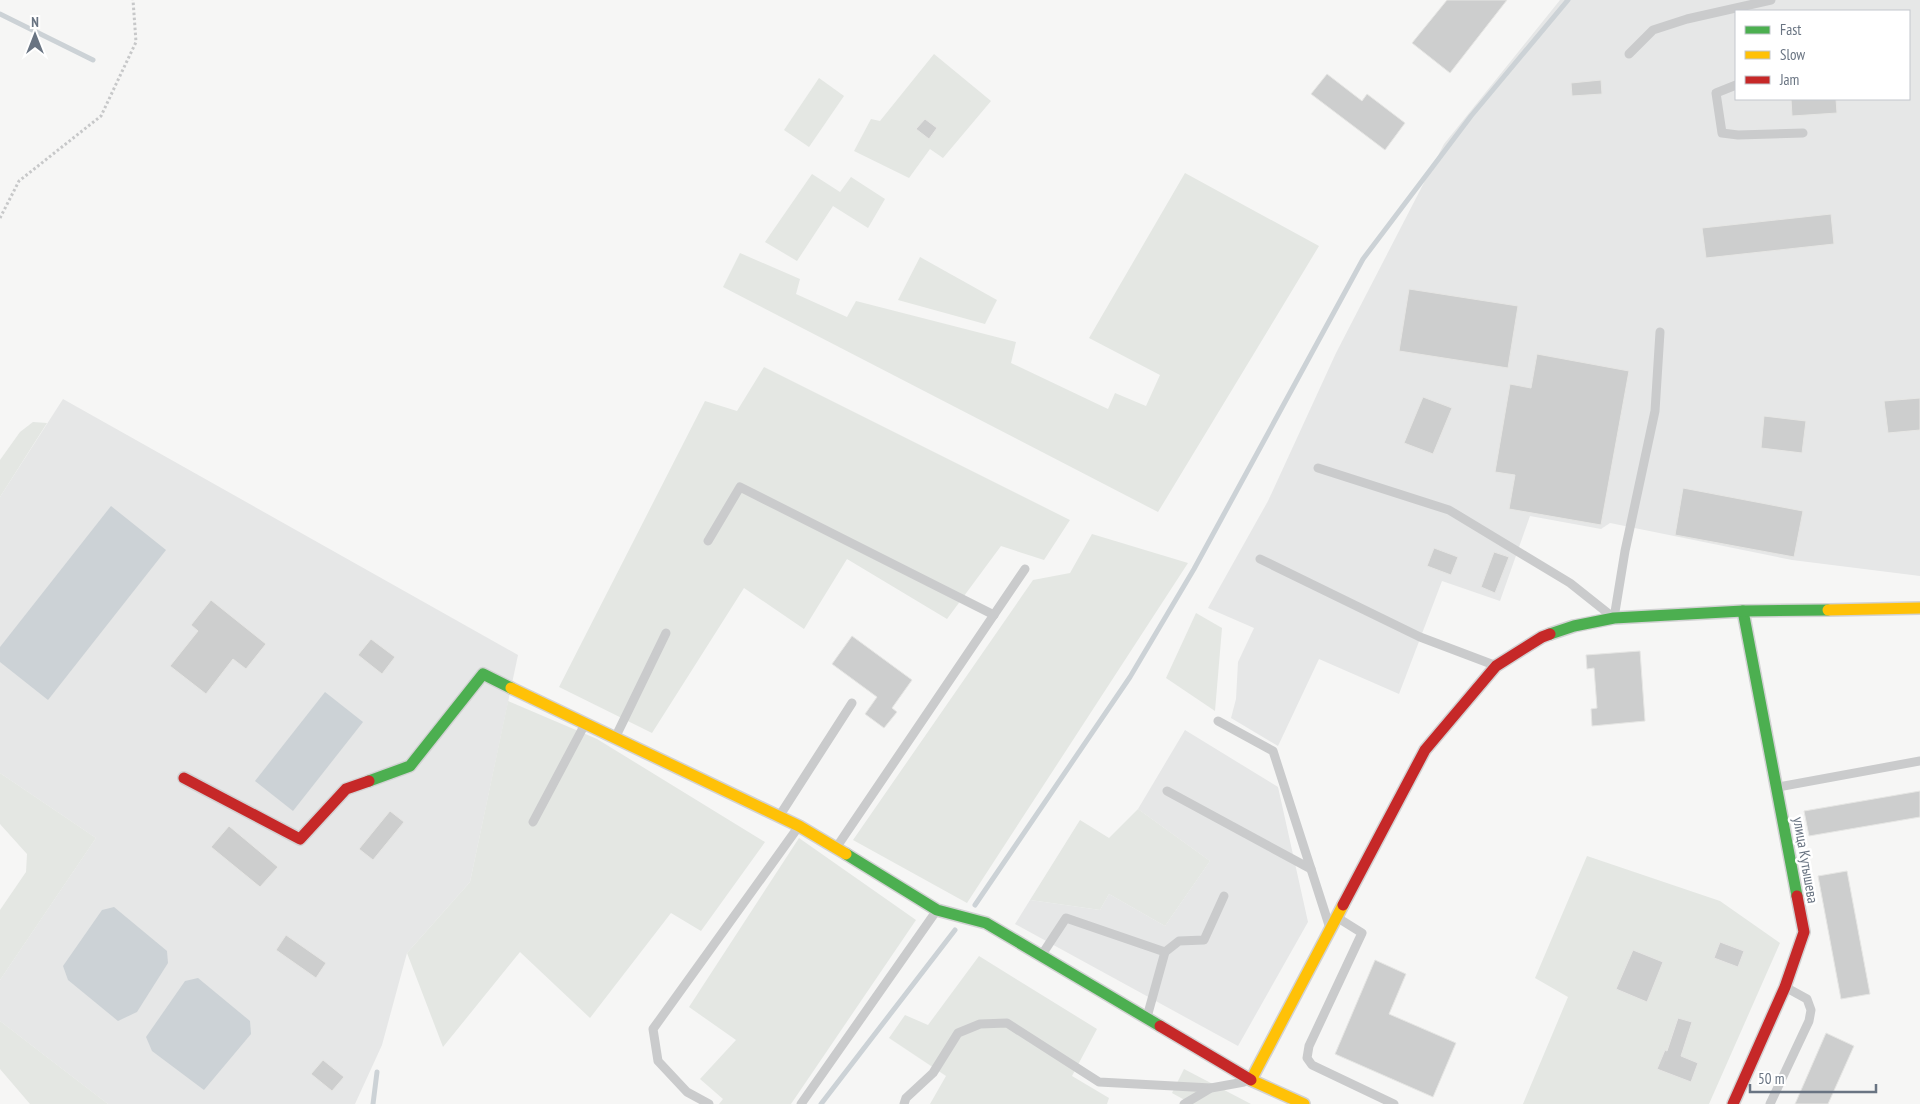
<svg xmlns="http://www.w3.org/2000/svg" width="1920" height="1104" font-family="'PT Sans Narrow',sans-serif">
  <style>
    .built { fill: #e6e7e7; fill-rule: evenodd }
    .green { fill: #e4e7e3 }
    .water { fill: #ccd2d6 }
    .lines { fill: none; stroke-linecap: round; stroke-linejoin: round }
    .stream { stroke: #ccd2d6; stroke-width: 5 }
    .building { fill: #cdcece; stroke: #e6e6e4 }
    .fast-casing { stroke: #d2d2d3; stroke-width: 14 }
    .slow-casing { stroke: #d2d2d3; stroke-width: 14 }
    .jam-casing { stroke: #d2d2d3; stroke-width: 14 }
    .path { stroke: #c7c8c9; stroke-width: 3; stroke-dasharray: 2.5 2.5; stroke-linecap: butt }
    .lane { stroke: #cacbcc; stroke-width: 9 }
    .fast { stroke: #4caf50; stroke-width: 11 }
    .slow { stroke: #ffc107; stroke-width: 11 }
    .jam { stroke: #c62828; stroke-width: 11 }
    .labels { text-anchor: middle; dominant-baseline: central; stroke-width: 5; stroke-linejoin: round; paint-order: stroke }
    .street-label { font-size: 15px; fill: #697482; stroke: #fff }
  </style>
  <rect width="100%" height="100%" fill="#f6f6f5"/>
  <g class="built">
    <path d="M1560 0H1920V576L1792 560 1610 523 1601 529 1530 516 1500 601 1442 581 1399 694 1319 659 1278 746 1231 718 1236 699 1238 662 1254 628 1208 608 1268 501 1336 353 1444 144ZM1736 11H1909V99H1736Z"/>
    <path d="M63 399 518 655 470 882 407 953 382 1045 355 1104H108L0 1021V980L96 838 0 773V497Z"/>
    <path d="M1185 730 1278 787 1308 922 1238 1046 1015 924 1030 900 1100 910 1109 894 1165 926 1210 861 1138 809Z"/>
  </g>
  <g class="green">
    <path d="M934 54 991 101 943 158 930 149 909 178 854 151 871 119 880 121Z"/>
    <path d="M819 78 844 96 809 147 784 130Z"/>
    <path d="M1185 173 1319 246 1158 512 723 287 740 253 800 279 796 294 847 317 856 301 1016 342 1011 363 1108 409 1115 393 1146 406 1160 375 1089 338Z"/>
    <path d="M812 174 840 192 851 177 885 199 868 228 833 206 797 261 765 242Z"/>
    <path d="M920 257 997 300 985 324 898 300Z"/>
    <path d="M764 367 1070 520 1044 560 1001 546 947 619 847 559 804 629 744 588 652 733 559 687 705 401 737 411Z"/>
    <path d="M33 422 47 423 0 497V460L20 432Z"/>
    <path d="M1092 534 1188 563 967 903 853 840 1033 580 1070 573Z"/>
    <path d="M1196 613 1222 628 1215 711 1166 678Z"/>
    <path d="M508 701 597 739 765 842 701 931 671 913 590 1018 520 952 443 1047 407 953 470 882Z"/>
    <path d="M0 773 96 838 0 980V910L26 872 27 854 0 824Z"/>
    <path d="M1138 809 1210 861 1165 926 1109 894 1100 910 1030 900 1080 820 1109 838Z"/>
    <path d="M799 838 916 920 791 1104H719L723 1099 700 1079 736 1040 689 1007Z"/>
    <path d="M1587 856 1720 901 1780 943 1709 1104H1523L1568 997 1535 978Z"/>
    <path d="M979 956 1097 1029 1072 1076 1109 1098 1107 1104H930L946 1076 889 1038 905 1015 928 1025Z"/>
    <path d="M0 1021 108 1104H30L0 1069Z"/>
    <path d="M1184 1069 1251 1104H1192L1172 1093Z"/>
  </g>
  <g class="water">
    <path d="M111 506 166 550 48 700 0 662V647Z"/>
    <path d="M325 692 363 722 293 811 255 781Z"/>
    <path d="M114 907 167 951 168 963 137 1012 118 1021 68 980 63 966 102 910Z"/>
    <path d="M198 978 250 1021 251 1034 204 1090 152 1051 146 1037 185 981Z"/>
  </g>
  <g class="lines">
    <g class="stream">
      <path d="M0 14 93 60"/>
      <path d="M975 905 1130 677 1194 569 1363 259 1471 116 1568 0"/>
      <path d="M373 1104 377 1072"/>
      <path d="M821 1104 955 930"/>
    </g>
  </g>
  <g class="building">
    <path d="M1447 0H1507L1450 73 1412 43Z"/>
    <path d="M1327 74 1362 101 1367 94 1405 123 1385 150 1311 94Z"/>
    <path d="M1601 80 1602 94 1572 96 1571 83Z"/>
    <path d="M1791 99H1836L1837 113 1792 116Z"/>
    <path d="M925 119 937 128 929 139 916 129Z"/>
    <path d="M1831 214 1834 244 1706 258 1702 228Z"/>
    <path d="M1409 289 1518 306 1508 368 1399 351Z"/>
    <path d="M1537 354 1629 371 1601 525 1509 509 1515 475 1495 472 1510 384 1531 388Z"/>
    <path d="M1423 397 1452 408 1433 454 1404 443Z"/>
    <path d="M1920 398V430L1888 433 1884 401Z"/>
    <path d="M1764 416 1806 421 1802 453 1761 448Z"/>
    <path d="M1683 488 1803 511 1794 557 1675 535Z"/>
    <path d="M1434 548 1458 557 1451 575 1427 566Z"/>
    <path d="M1494 552 1509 557 1495 593 1481 587Z"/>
    <path d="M211 600 266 644 246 669 233 659 206 694 170 666 198 631 191 625Z"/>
    <path d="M852 636 912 680 892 708 897 712 884 728 865 714 877 697 832 664Z"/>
    <path d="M371 639 395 657 382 674 358 655Z"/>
    <path d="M1640 651 1645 721 1592 726 1591 709 1597 708 1594 668 1587 669 1586 655Z"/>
    <path d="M1920 791V817L1809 836 1804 811Z"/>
    <path d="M390 811 404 822 373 860 359 849Z"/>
    <path d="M229 826 278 867 260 887 211 847Z"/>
    <path d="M1847 871 1870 994 1841 999 1818 876Z"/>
    <path d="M286 935 326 963 316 978 276 950Z"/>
    <path d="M1720 942 1744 951 1738 967 1714 958Z"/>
    <path d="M1633 950 1663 962 1647 1002 1616 989Z"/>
    <path d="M1375 960 1406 974 1389 1014 1456 1043 1433 1097 1335 1054Z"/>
    <path d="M1678 1018 1692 1022 1681 1056 1698 1063 1691 1082 1657 1069 1665 1050 1667 1051Z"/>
    <path d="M1826 1033 1854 1046 1828 1104H1795Z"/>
    <path d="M323 1060 344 1077 332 1091 311 1074Z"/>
  </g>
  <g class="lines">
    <g class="fast-casing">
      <g id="fast">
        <path d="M1743 611 1797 896"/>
        <path d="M1550 634 1574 626 1614 618 1743 611 1828 610"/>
        <path d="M369 781 410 766 483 674 511 688"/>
        <path d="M846 854 937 910 986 923 1160 1026"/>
      </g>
    </g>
    <g class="slow-casing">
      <g id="slow">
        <path d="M1828 610 1920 608"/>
        <path d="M511 688 799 826 846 854"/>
        <path d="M1304 1104 1251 1080 1343 905"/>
      </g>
    </g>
    <g class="jam-casing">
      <g id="jam">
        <path d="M184 778 300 839 346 789 369 781"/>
        <path d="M1343 905 1425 750 1496 666 1542 637 1550 634"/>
        <path d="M1160 1026 1251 1080"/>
        <path d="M1733 1104 1785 987 1804 932 1797 896"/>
      </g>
    </g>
    <path class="path" d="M0 218 19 181 101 116 136 42 133 0"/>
    <g class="lane">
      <path d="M1629 54 1653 30 1687 19 1771 0"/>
      <path d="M1736 85 1716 93 1722 133 1738 135 1803 133"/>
      <path d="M1318 468 1449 510 1570 583 1614 618 1625 551 1655 411 1660 332"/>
      <path d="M708 541 740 487 994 615"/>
      <path d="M1260 559 1420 637 1494 665"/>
      <path d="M1218 721 1273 751 1329 925"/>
      <path d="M616 736 666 633"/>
      <path d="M1778 787 1920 761"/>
      <path d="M1167 791 1311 869"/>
      <path d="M780 815 852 703"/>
      <path d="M533 822 585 724"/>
      <path d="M836 848 1025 569"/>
      <path d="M1338 918 1362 933 1309 1046 1307 1058 1312 1065 1394 1104"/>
      <path d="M1165 952 1179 941 1204 940 1224 896"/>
      <path d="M1041 956 1066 918 1165 952 1147 1017"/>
      <path d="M709 1104 687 1092 658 1061 653 1029 799 826"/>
      <path d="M801 1104 937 910"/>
      <path d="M904 1104 906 1098 933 1073 958 1033 980 1024 1007 1023 1099 1082 1211 1088"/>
      <path d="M1184 1104 1211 1088 1244 1082"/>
      <path d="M1770 1104 1809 1021 1811 1010 1807 999 1787 988"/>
    </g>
    <use href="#fast" class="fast"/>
    <use href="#slow" class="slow"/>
    <use href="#jam" class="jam"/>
  </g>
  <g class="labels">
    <g class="street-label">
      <text transform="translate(1806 860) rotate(80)">улица Кутышева</text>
    </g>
  </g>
  <rect x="1735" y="10" width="175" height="90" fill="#ffffff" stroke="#c3c7cd"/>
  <rect x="1745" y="26" width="25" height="8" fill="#4caf50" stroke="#c3c7cd"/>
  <text x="1780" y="35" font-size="15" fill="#697482">Fast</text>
  <rect x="1745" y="51" width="25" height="8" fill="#ffc107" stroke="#c3c7cd"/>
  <text x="1780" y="60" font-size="15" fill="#697482">Slow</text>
  <rect x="1745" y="76" width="25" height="8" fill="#c62828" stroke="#c3c7cd"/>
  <text x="1780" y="85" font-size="15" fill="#697482">Jam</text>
  <g transform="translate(35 35)" stroke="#ffffff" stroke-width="4" paint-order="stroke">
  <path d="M0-4L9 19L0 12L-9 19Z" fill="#697482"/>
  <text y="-8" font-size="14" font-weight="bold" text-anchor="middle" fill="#697482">N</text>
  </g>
  <path d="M1750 1084v8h126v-8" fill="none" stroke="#697482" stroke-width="2.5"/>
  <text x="1758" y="1084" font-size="15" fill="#697482" stroke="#ffffff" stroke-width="4" paint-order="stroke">50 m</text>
</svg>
